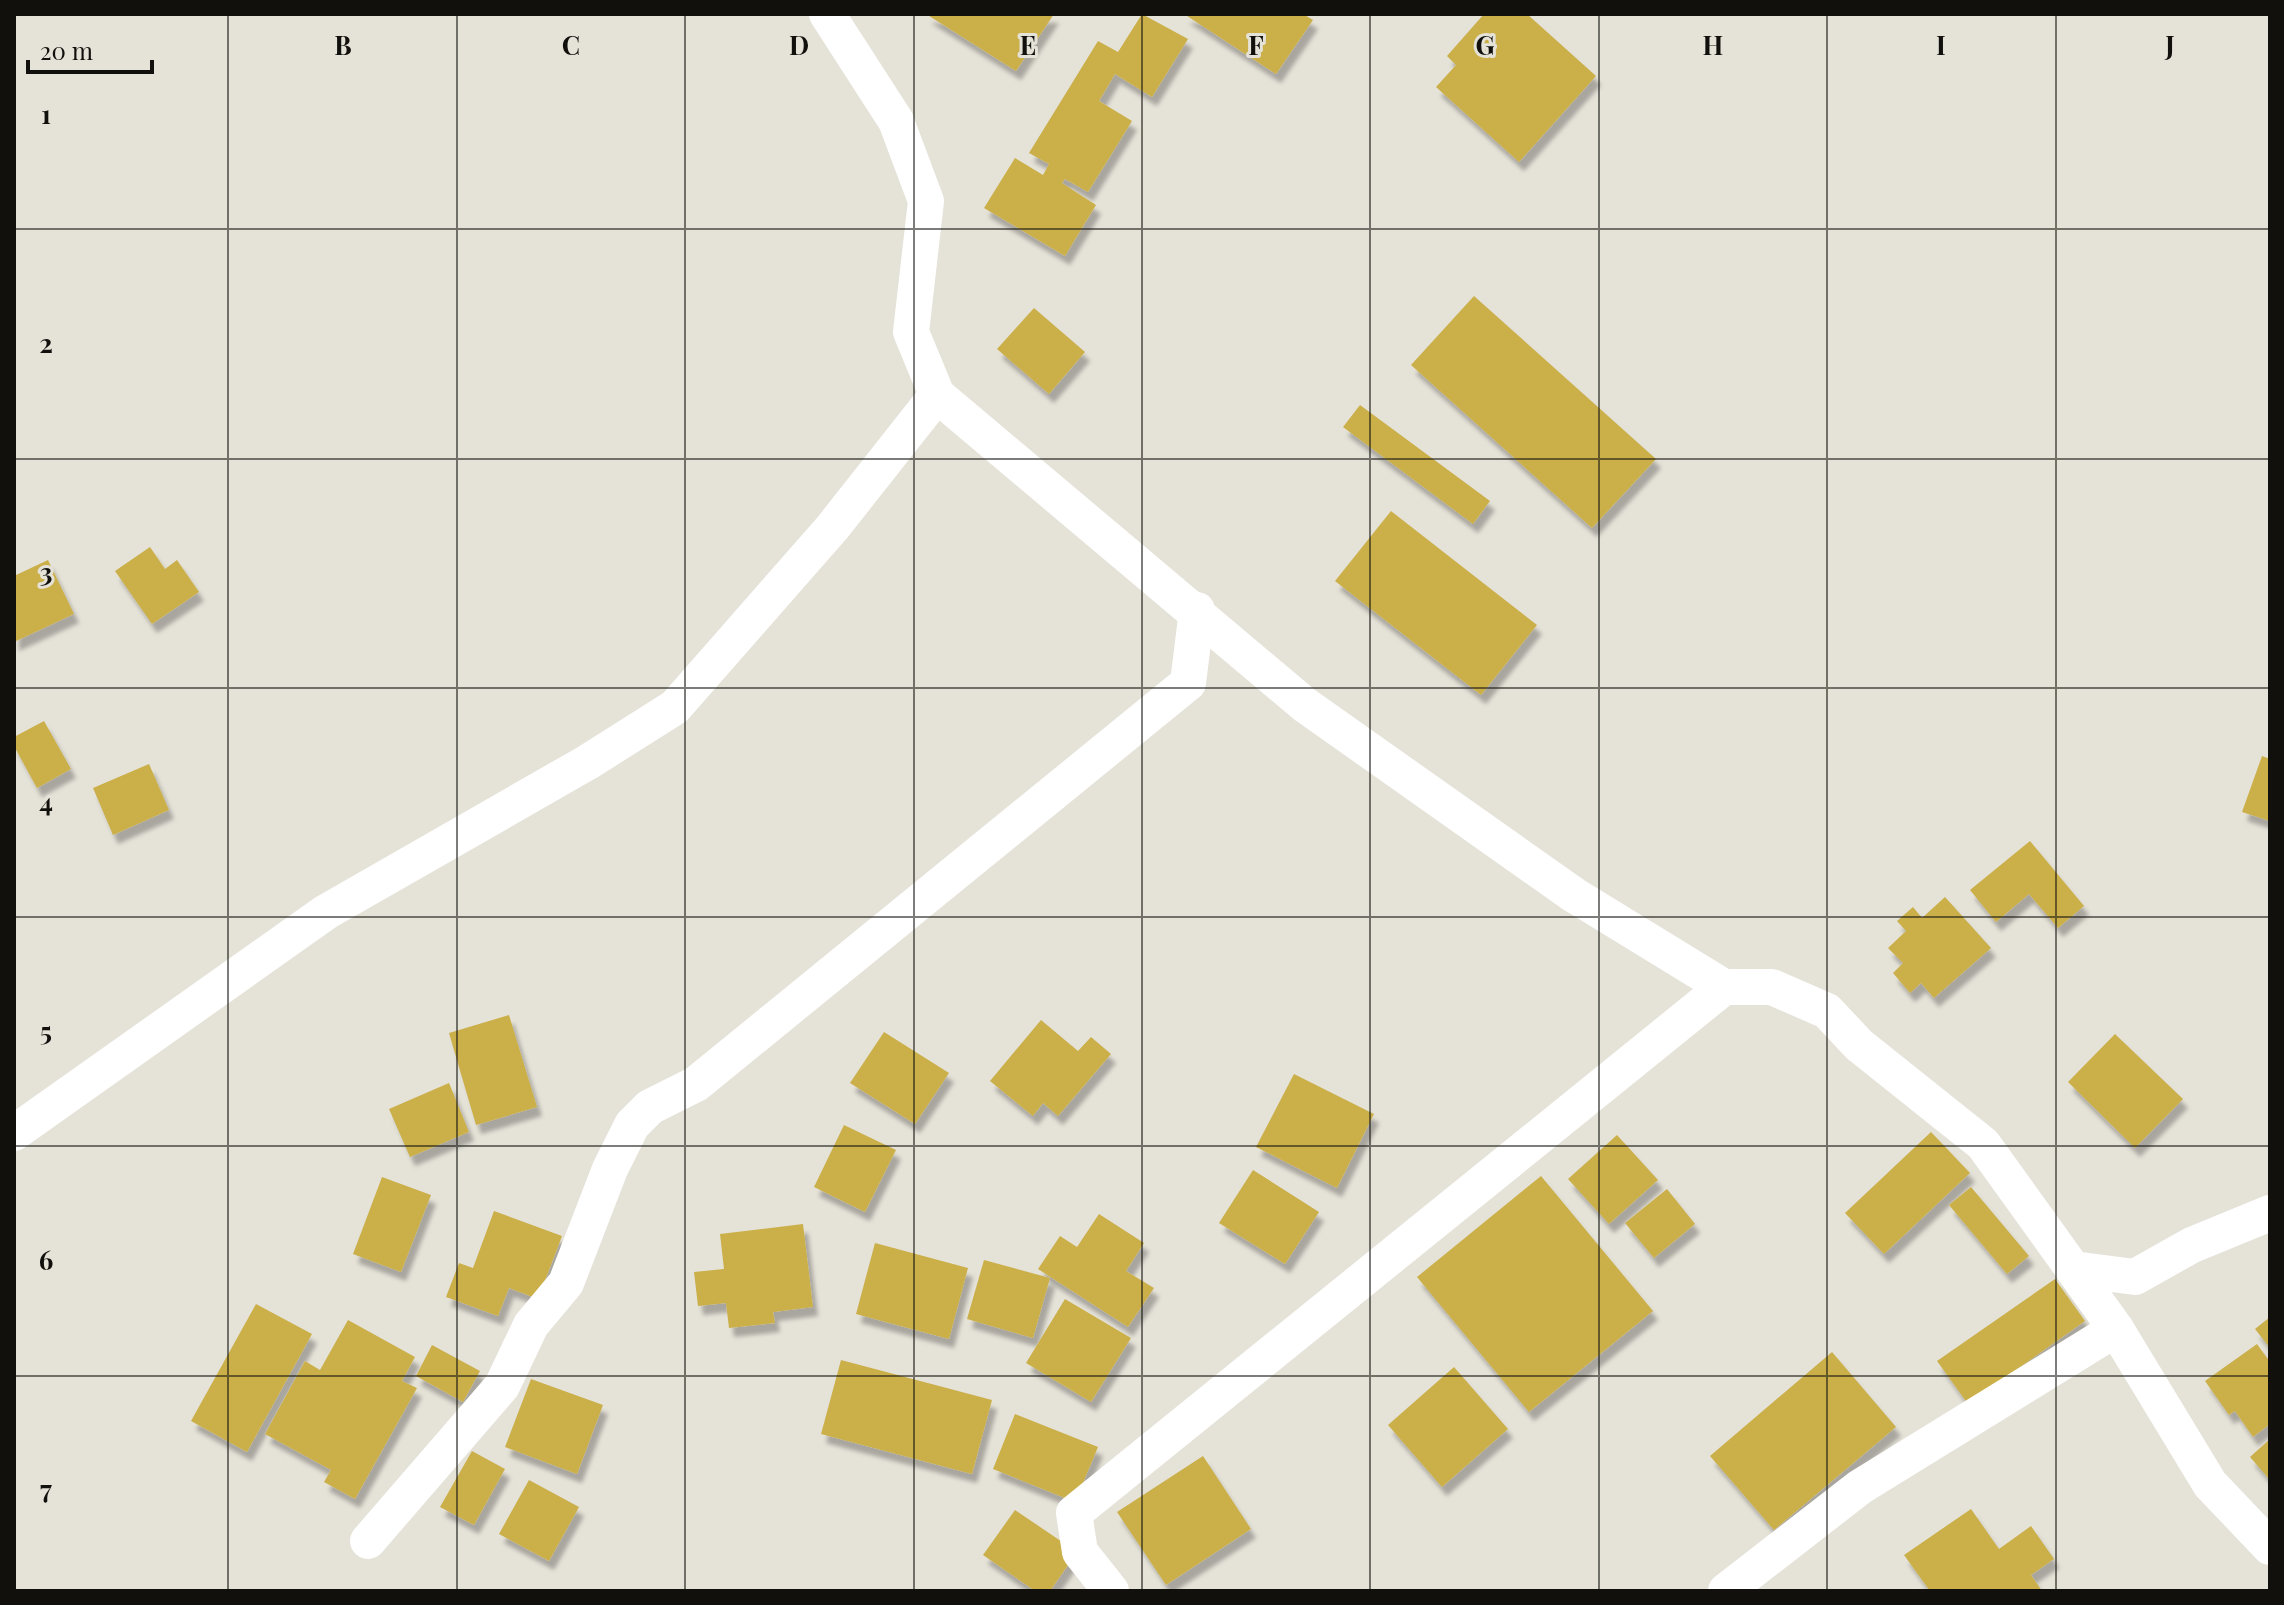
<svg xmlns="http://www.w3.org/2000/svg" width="2284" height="1605" font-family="'Playfair Display',serif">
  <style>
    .building { fill: #cbaf4a; filter: url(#shadow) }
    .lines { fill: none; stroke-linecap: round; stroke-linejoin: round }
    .street { stroke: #fff; stroke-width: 36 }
    .grid { fill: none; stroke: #11100c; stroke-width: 2; stroke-opacity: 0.55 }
    .grid-label { font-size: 26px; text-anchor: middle; font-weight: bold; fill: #11100c; stroke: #e5e2d8; stroke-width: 6; stroke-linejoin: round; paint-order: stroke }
  </style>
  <defs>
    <filter id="shadow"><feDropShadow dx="5" dy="9" stdDeviation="2" flood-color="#0004"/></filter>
  </defs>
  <rect width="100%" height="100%" fill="#e5e2d8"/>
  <g class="building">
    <path d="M926 14H1054L1016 71Z"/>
    <path d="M1142 14 1188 39 1152 97 1115 74 1099 101 1132 121 1088 192 1065 179 1062 183 1096 205 1065 256 984 208 1015 158 1043 175 1049 164 1029 153 1098 41 1118 52Z"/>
    <path d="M1184 14H1303L1313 20 1276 74Z"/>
    <path d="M1484 14H1527L1596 76 1519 162 1436 87 1456 65 1447 56Z"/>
    <path d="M1474 296 1656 459 1592 528 1411 365Z"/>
    <path d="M1034 308 1085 352 1049 394 997 349Z"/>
    <path d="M1360 405 1490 501 1473 524 1343 427Z"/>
    <path d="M1391 511 1537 625 1481 695 1335 581Z"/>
    <path d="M150 547 165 569 177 560 199 592 152 624 115 571Z"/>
    <path d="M48 560 74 614 14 642V576Z"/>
    <path d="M44 721 71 769 37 788 14 746V737Z"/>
    <path d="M2262 756 2270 759V821L2242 812Z"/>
    <path d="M149 764 169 810 113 835 93 788Z"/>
    <path d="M2030 841 2084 906 2058 928 2029 894 1996 922 1970 890Z"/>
    <path d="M1945 897 1991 948 1934 998 1921 983 1910 993 1893 973 1903 963 1888 948 1906 931 1897 921 1913 907 1922 918Z"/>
    <path d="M509 1015 537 1107 476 1125 449 1033Z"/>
    <path d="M1041 1020 1078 1051 1091 1037 1111 1054 1058 1116 1043 1103 1033 1116 990 1081Z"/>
    <path d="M884 1032 949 1073 915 1124 850 1083Z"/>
    <path d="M2115 1034 2183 1099 2135 1148 2068 1082Z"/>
    <path d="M1294 1074 1374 1114 1337 1188 1256 1147Z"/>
    <path d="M449 1083 469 1132 410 1157 389 1109Z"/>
    <path d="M844 1125 896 1150 865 1212 814 1187Z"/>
    <path d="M1931 1132 1970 1173 1884 1254 1845 1213Z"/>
    <path d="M1617 1135 1658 1180 1609 1224 1568 1179Z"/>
    <path d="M1253 1170 1319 1212 1285 1264 1219 1223Z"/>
    <path d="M1541 1176 1653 1311 1529 1412 1417 1277Z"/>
    <path d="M382 1177 431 1195 401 1272 353 1254Z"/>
    <path d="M1971 1187 2029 1256 2007 1274 1949 1205Z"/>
    <path d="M1667 1189 1695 1224 1654 1258 1625 1223Z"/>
    <path d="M494 1211 562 1236 538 1299 509 1288 498 1316 446 1297 459 1263 473 1268Z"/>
    <path d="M1099 1214 1144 1243 1126 1271 1154 1288 1128 1327 1038 1269 1060 1236 1077 1247Z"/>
    <path d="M803 1224 813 1307 773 1312 775 1323 729 1328 726 1303 698 1306 694 1272 724 1269 720 1234Z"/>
    <path d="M875 1243 968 1268 949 1339 856 1314Z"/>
    <path d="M984 1260 1050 1278 1033 1338 967 1319Z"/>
    <path d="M2055 1279 2085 1321 1968 1404 1937 1361Z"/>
    <path d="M1065 1299 1131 1338 1091 1402 1026 1363Z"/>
    <path d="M256 1304 312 1334 247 1452 191 1421Z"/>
    <path d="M2270 1317V1348L2255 1329Z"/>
    <path d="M348 1320 415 1357 402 1381 417 1388 355 1499 324 1482 331 1470 265 1434 305 1361 320 1370Z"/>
    <path d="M2257 1344 2270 1362V1424L2253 1437 2235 1411 2229 1415 2205 1381Z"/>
    <path d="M432 1345 480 1371 463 1402 416 1376Z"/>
    <path d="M1832 1352 1896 1427 1774 1530 1710 1456Z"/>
    <path d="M841 1360 992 1400 972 1474 821 1434Z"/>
    <path d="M1454 1367 1508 1429 1442 1487 1388 1425Z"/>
    <path d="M531 1379 603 1405 577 1474 505 1447Z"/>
    <path d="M1015 1414 1098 1447 1075 1502 993 1469Z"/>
    <path d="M2270 1439V1480L2250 1457Z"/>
    <path d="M472 1451 505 1469 474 1525 440 1507Z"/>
    <path d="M1203 1456 1251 1529 1166 1585 1117 1512Z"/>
    <path d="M529 1480 579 1507 549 1561 499 1534Z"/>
    <path d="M1971 1509 1999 1549 2031 1526 2054 1559 2031 1575 2042 1591H1930L1904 1555Z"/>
    <path d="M1015 1510 1077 1552 1050 1591H1035L983 1555Z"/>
  </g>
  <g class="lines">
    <g class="street">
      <path d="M827 14 896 121 926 201 911 332 937 395 1305 705 1574 895 1724 987H1772L1827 1011 1859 1045 1983 1144 2116 1329 2210 1484 2270 1547"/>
      <path d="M14 1133 326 912 588 762 675 707 832 528 937 395"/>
      <path d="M2073 1269 2135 1277 2192 1245 2270 1213"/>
      <path d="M368 1541 502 1386 531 1325 566 1283 610 1169 632 1125 650 1107 696 1084 1188 683 1197 610"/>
      <path d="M1111 1591 1080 1552 1074 1513 1724 987"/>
      <path d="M1726 1591 1860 1487 2116 1329"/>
    </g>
  </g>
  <path class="grid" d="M228 14V1591M457 14V1591M685 14V1591M914 14V1591M1142 14V1591M1370 14V1591M1599 14V1591M1827 14V1591M2056 14V1591M14 229H2270M14 459H2270M14 688H2270M14 917H2270M14 1146H2270M14 1376H2270"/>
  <g class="grid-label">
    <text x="343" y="55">B</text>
    <text x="571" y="55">C</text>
    <text x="799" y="55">D</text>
    <text x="1028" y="55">E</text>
    <text x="1256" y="55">F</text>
    <text x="1485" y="55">G</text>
    <text x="1713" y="55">H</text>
    <text x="1941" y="55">I</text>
    <text x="2170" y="55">J</text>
    <text x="46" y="124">1</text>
    <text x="46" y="353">2</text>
    <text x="46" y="582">3</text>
    <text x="46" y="812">4</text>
    <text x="46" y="1041">5</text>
    <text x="46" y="1270">6</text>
    <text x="46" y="1499">7</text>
  </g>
  <rect width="2284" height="1605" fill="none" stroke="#11100c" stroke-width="32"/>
  <path d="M28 60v12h124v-12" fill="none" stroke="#11100c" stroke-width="4"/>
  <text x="40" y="60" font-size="24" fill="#11100c" stroke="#e5e2d8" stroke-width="6" paint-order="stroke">20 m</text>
</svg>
